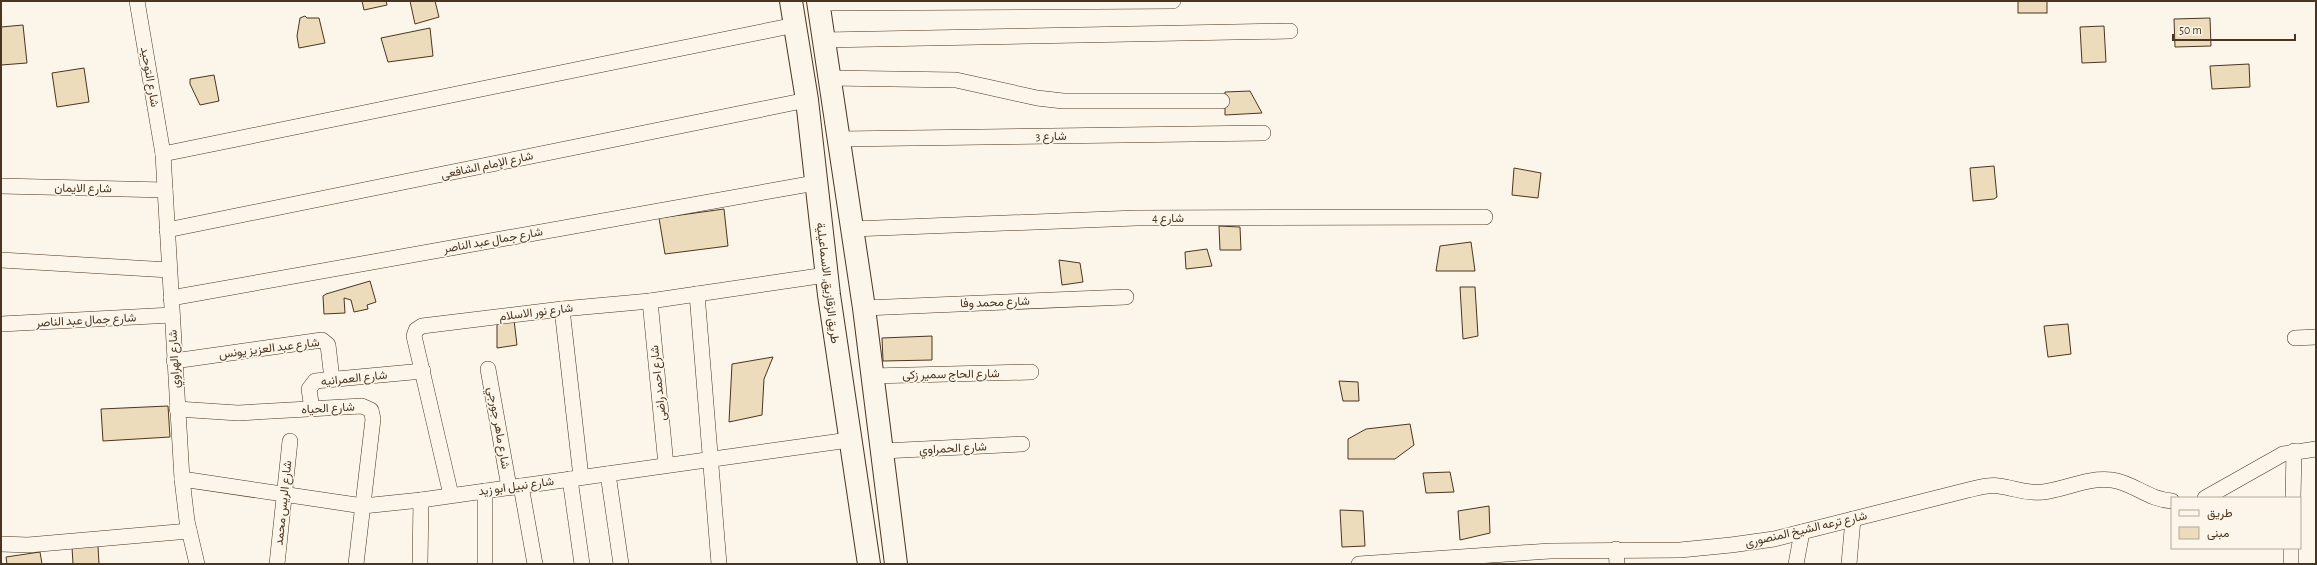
<svg xmlns="http://www.w3.org/2000/svg" width="2317" height="565" font-family="'Alegreya Sans',Vazirmatn,sans-serif">
  <style>
    .building { fill: #ecdcbc; stroke: #4a3520 }
    .lines { fill: none; stroke-linecap: round; stroke-linejoin: round }
    .street-casing { stroke: #4a3520; stroke-width: 16 }
    .highway-casing { stroke: #4a3520; stroke-width: 24 }
    .street { stroke: #fbf6e9; stroke-width: 15 }
    .highway { stroke: #fbf6e9; stroke-width: 22 }
    .labels { text-anchor: middle; dominant-baseline: central; stroke-width: 3; stroke-linejoin: round; paint-order: stroke }
    .street-label { font-size: 12px; fill: #4a3520; stroke: #fbf6e9 }
  </style>
  <rect width="100%" height="100%" fill="#fbf6e9"/>
  <g class="building">
    <path d="M362 1H386L387 5 364 10Z"/>
    <path d="M410 1H435L439 17 415 24Z"/>
    <rect x="2018" y="1" width="29" height="12"/>
    <path d="M305 16 307 18H319L325 43 299 48 297 36 300 18Z"/>
    <path d="M2210 18 2211 46 2175 47 2174 19Z"/>
    <path d="M23 25 27 63 1 65V27Z"/>
    <path d="M2104 26 2106 62 2082 63 2080 27Z"/>
    <path d="M430 28 433 56 388 62 381 38Z"/>
    <path d="M2249 64 2250 87 2212 89 2210 66Z"/>
    <path d="M84 68 89 102 57 107 52 73Z"/>
    <path d="M214 75 219 101 200 105 190 84V79Z"/>
    <path d="M1250 91 1262 113 1225 115V92Z"/>
    <path d="M1994 166 1997 197 1994 199 1973 201 1970 168Z"/>
    <path d="M1514 168 1541 173 1538 198 1512 195Z"/>
    <path d="M724 209 728 246 665 254 659 218Z"/>
    <path d="M1219 226 1240 227 1241 250H1220Z"/>
    <path d="M1471 242 1475 271H1436L1440 246Z"/>
    <path d="M1207 249 1212 266 1186 269 1185 252Z"/>
    <path d="M1059 260 1080 263 1083 282 1062 285Z"/>
    <path d="M370 281 376 302 367 305 368 309 354 312 351 300 344 298 345 313 324 314 323 296 326 294Z"/>
    <path d="M1460 287H1475L1478 336 1463 339Z"/>
    <path d="M514 320 517 345 497 348V324Z"/>
    <path d="M2068 324 2071 354 2048 357 2044 326Z"/>
    <path d="M932 336V360L883 361 882 338Z"/>
    <path d="M773 357 764 379 762 415 729 422 732 364Z"/>
    <path d="M1339 381 1358 382 1359 401H1343Z"/>
    <path d="M168 406 170 437 103 441 101 409Z"/>
    <path d="M1410 424 1414 445 1395 459H1348V439L1366 429Z"/>
    <path d="M1450 472 1454 492 1426 493 1423 473Z"/>
    <path d="M1489 506 1490 533 1460 540 1458 511Z"/>
    <path d="M1340 510 1363 511 1365 546 1342 547Z"/>
    <path d="M98 546 99 564H73L72 547Z"/>
    <path d="M40 552 42 564H7L6 557Z"/>
  </g>
  <g class="lines">
    <g class="street-casing">
      <g id="street">
        <path d="M137 1 163 154 182 479 187 521 197 564"/>
        <path d="M819 3 1173 1"/>
        <path d="M824 40 1290 31"/>
        <path d="M830 78 956 80 1037 98 1063 101H1222"/>
        <path d="M840 139 1263 133"/>
        <path d="M163 154 795 25"/>
        <path d="M1 186 165 190"/>
        <path d="M852 229 1136 218 1485 217"/>
        <path d="M167 230 807 100"/>
        <path d="M1 260 169 270"/>
        <path d="M697 294 719 564"/>
        <path d="M171 298 815 183"/>
        <path d="M650 301 666 465"/>
        <path d="M864 308 1126 297"/>
        <path d="M562 309 581 477"/>
        <path d="M1 324 172 315"/>
        <path d="M2295 338 2316 337"/>
        <path d="M174 361 322 340 328 345 332 379"/>
        <path d="M488 369 509 487"/>
        <path d="M871 376 1031 372"/>
        <path d="M177 409 238 413 362 406 371 410 373 419 356 564"/>
        <path d="M312 409 309 389 315 381 423 371"/>
        <path d="M883 451 1022 444"/>
        <path d="M608 474 621 564"/>
        <path d="M182 479 363 506 421 500 849 440"/>
        <path d="M570 479 582 564"/>
        <path d="M521 486 535 564"/>
        <path d="M451 495 414 336 416 330 422 326 562 309 650 301 826 275"/>
        <path d="M2205 498 2283 454 2316 449"/>
        <path d="M2293 498 2294 451"/>
        <path d="M1 544 28 545 189 531"/>
        <path d="M1616 549 1617 564"/>
        <path d="M277 564 290 441"/>
        <path d="M420 564 421 500"/>
        <path d="M485 564V491"/>
        <path d="M1359 564 1550 551 1680 550 1731 545 1774 539 1968 490C1977 488 1990 484 1999 486 2015 488 2025 494 2043 492 2067 489 2087 477 2112 480 2134 483 2149 500 2172 501"/>
        <path d="M1796 564 1802 532"/>
        <path d="M1849 564 1853 519"/>
        <path d="M2291 564V548"/>
      </g>
    </g>
    <g class="highway-casing">
      <g id="highway">
        <path d="M791 1 807 100 829 295 869 564"/>
        <path d="M818 1 864 308 896 564"/>
      </g>
    </g>
    <use href="#street" class="street"/>
    <use href="#highway" class="highway"/>
  </g>
  <g class="labels">
    <g class="street-label">
      <text transform="translate(150 77) rotate(80)">شارع التوحيد</text>
      <text transform="translate(1051 136) rotate(-1)">شارع 3</text>
      <text transform="translate(487 165) rotate(-12)">شارع الإمام الشافعى</text>
      <text transform="translate(83 188) rotate(1)">شارع الايمان</text>
      <text x="1168" y="218">شارع 4</text>
      <text transform="translate(493 240) rotate(-10)">شارع جمال عبد الناصر</text>
      <text transform="translate(828 283) rotate(83)">طريق الزقازيق, الاسماعيلية</text>
      <text transform="translate(995 302) rotate(-2)">شارع محمد وفا</text>
      <text transform="translate(536 312) rotate(-7)">شارع نور الاسلام</text>
      <text transform="translate(86 320) rotate(-3)">شارع جمال عبد الناصر</text>
      <text transform="translate(269 348) rotate(-7)">شارع عبد العزيز يونس</text>
      <text transform="translate(174 359) rotate(-93)">شارع الهراوي</text>
      <text transform="translate(951 374) rotate(-1)">شارع الحاج سمير زكى</text>
      <text transform="translate(354 378) rotate(-6)">شارع العمرانيه</text>
      <text transform="translate(658 383) rotate(-96)">شارع احمد راضى</text>
      <text transform="translate(328 408) rotate(-3)">شارع الحياه</text>
      <text transform="translate(499 428) rotate(80)">شارع ماهر جورجي</text>
      <text transform="translate(953 448) rotate(-3)">شارع الحمراوي</text>
      <text transform="translate(516 486) rotate(-8)">شارع نبيل ابو زيد</text>
      <text transform="translate(283 503) rotate(-84)">شارع الريس محمد</text>
      <text transform="translate(1806 529) rotate(-13)">شارع ترعه الشيخ المنصورى</text>
    </g>
  </g>
  <rect width="2317" height="565" fill="none" stroke="#4a3520" stroke-width="4"/>
  <rect x="2171" y="497" width="130" height="52" fill="#fbf6e9" stroke="#b4a999"/>
  <rect x="2179" y="510" width="20" height="6" fill="#fbf6e9" stroke="#b4a999"/>
  <text x="2207" y="517" font-size="12" fill="#4a3520">طريق</text>
  <rect x="2179" y="527" width="20" height="12" fill="#ecdcbc" stroke="#b4a999"/>
  <text x="2207" y="537" font-size="12" fill="#4a3520">مبنى</text>
  <path d="M2173 34v6h122v-6" fill="none" stroke="#4a3520" stroke-width="2"/>
  <text x="2179" y="34" font-size="12" fill="#4a3520" stroke="#fbf6e9" stroke-width="3" paint-order="stroke">50 m</text>
</svg>
